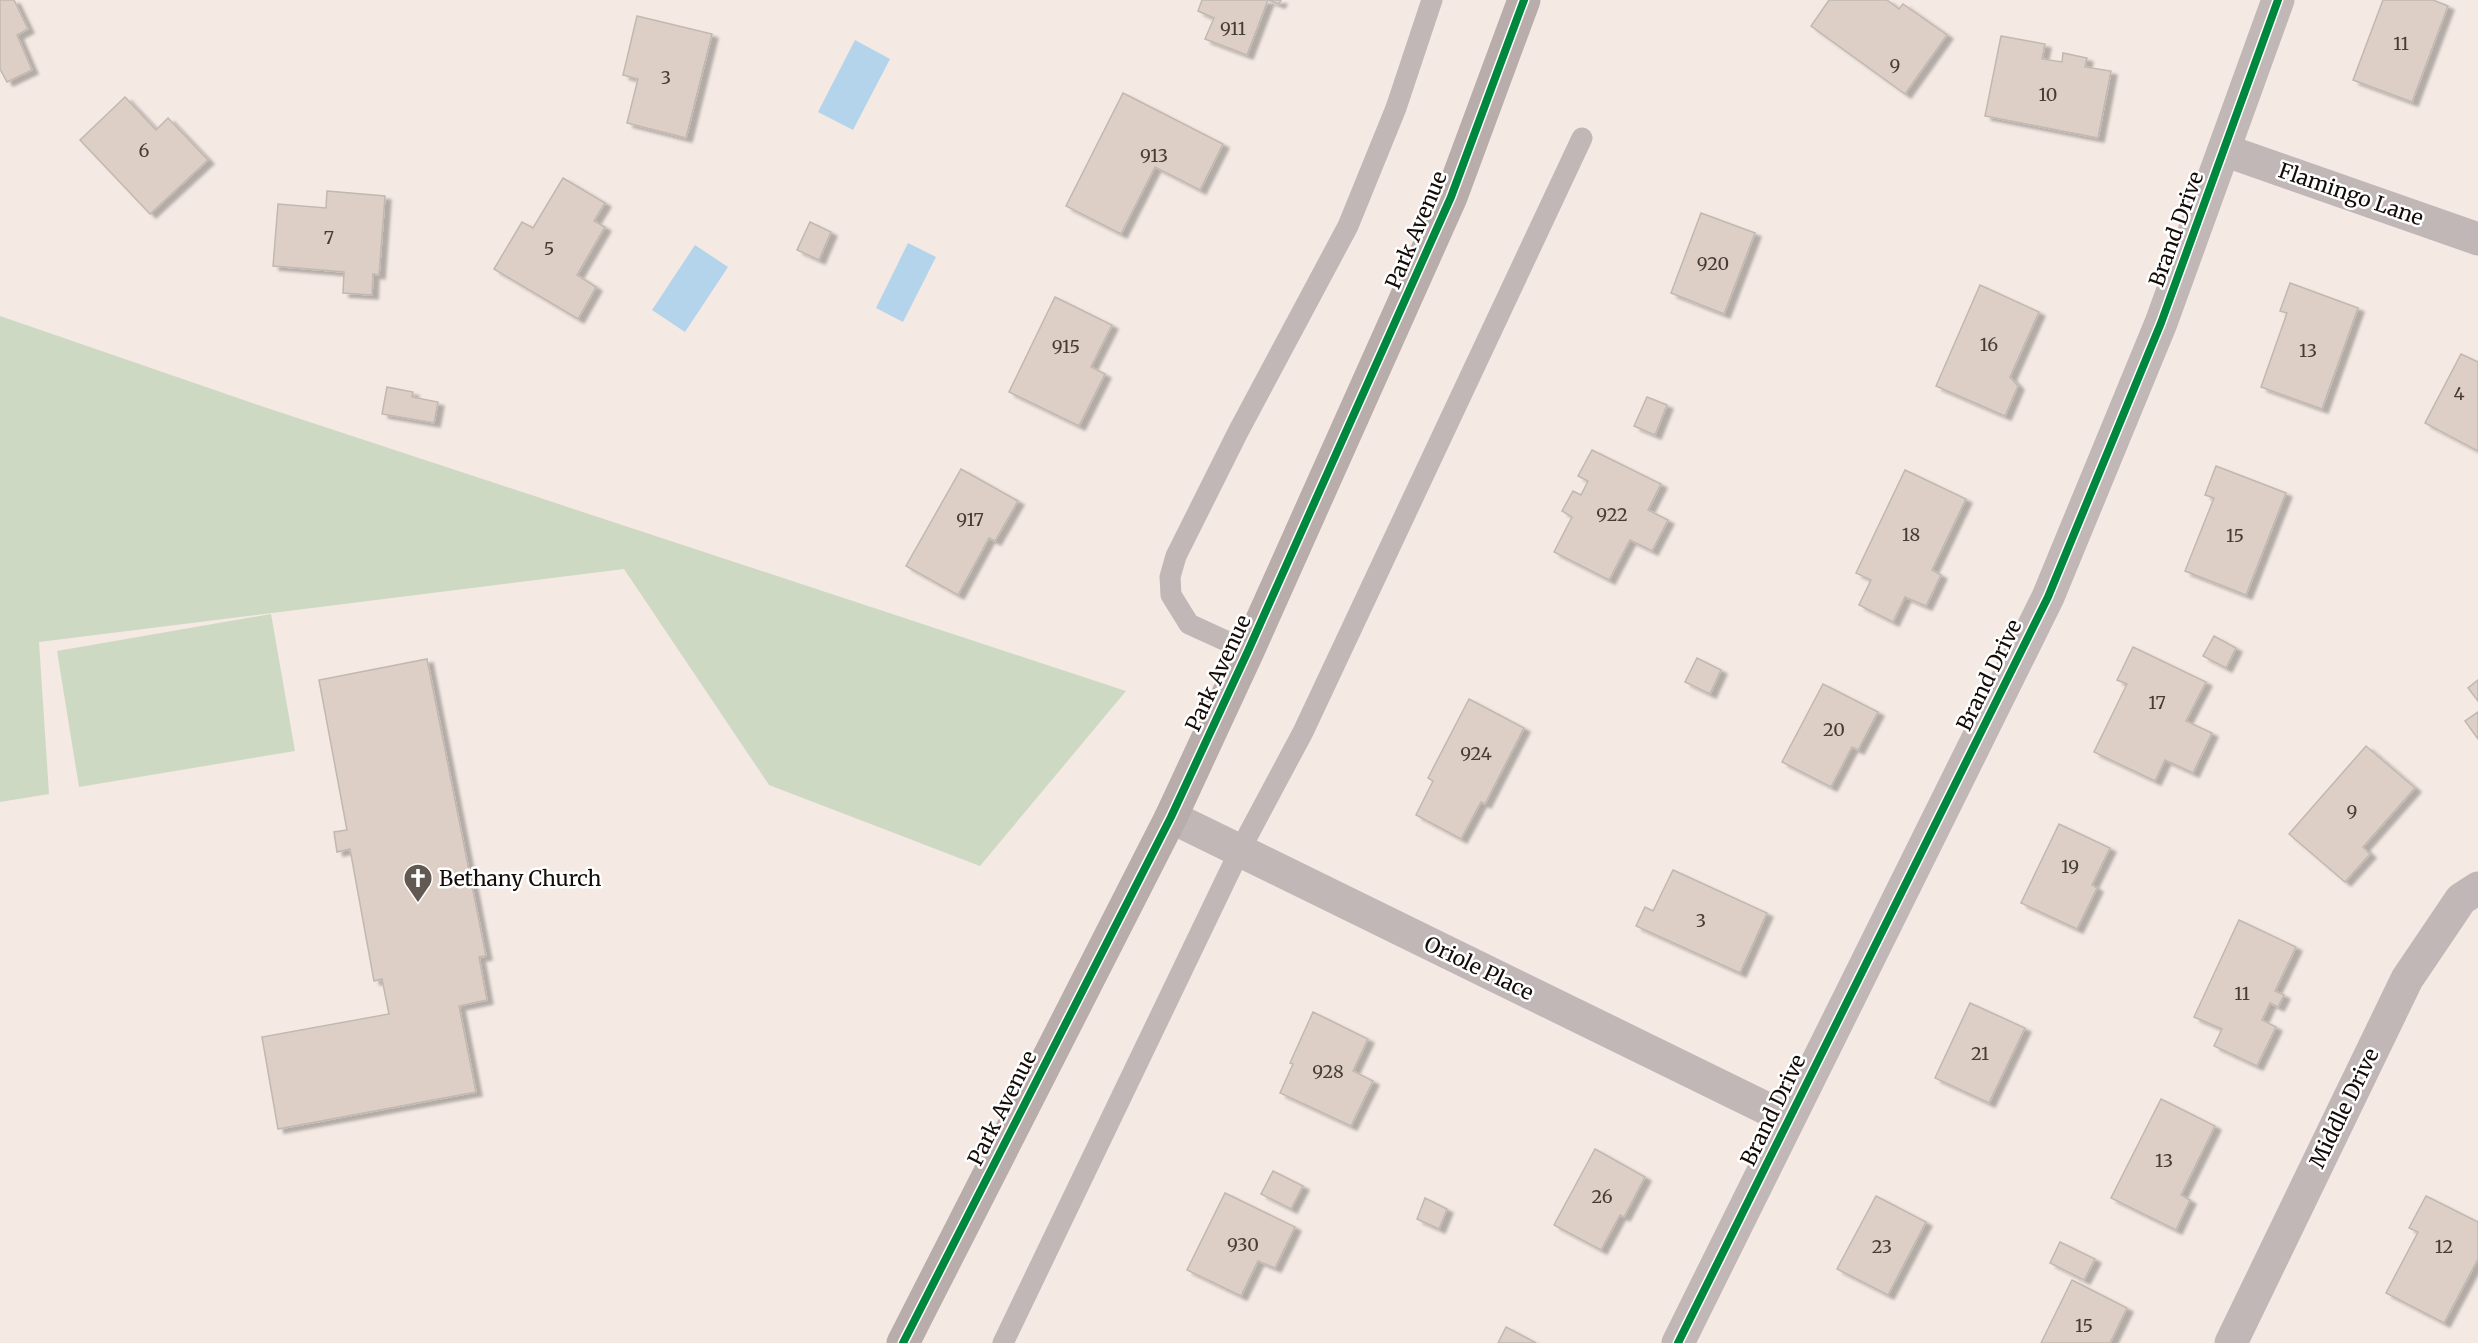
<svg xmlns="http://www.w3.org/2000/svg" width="2478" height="1343" font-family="Merriweather,serif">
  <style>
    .green { fill: #ced9c4 }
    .water { fill: #b4d4eb }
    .building { fill: #ddcfc6; stroke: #c1b8b2; stroke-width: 1.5; filter: url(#shadow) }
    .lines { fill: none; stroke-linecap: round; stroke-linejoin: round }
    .lane { stroke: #c1b7b6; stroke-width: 21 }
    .street { stroke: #c1b7b6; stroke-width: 33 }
    .secondary { stroke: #b8adab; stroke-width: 33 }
    .cycleway-casing { stroke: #fff; stroke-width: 11 }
    .cycleway { stroke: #00873e; stroke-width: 8 }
    .labels { text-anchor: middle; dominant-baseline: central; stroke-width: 5; stroke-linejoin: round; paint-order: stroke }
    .number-label { font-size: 18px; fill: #463c36 }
    .street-label { font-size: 21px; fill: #130b06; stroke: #fff }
    .poi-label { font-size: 21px; fill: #130b06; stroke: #fff; text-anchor: start }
  </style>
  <defs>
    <filter id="shadow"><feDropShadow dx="6" dy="4" stdDeviation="1.5" flood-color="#0004"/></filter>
  </defs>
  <rect width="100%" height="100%" fill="#f4e9e3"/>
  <g class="green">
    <path d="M0 316 258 405 1126 691 980 866 769 785 624 569 39 642 49 794 0 802Z"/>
    <path d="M271 614 295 751 79 787 57 651Z"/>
  </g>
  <g class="water">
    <path d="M855 40 890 59 853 130 818 112Z"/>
    <path d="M908 243 936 257 903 322 876 308Z"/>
    <path d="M695 245 728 267 685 332 652 310Z"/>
  </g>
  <g class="building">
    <path d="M0 0H14L28 29 17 35 32 70 7 82 0 69Z"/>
    <path d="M1202 0H1281L1279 4 1268 0 1247 55 1205 39 1214 18 1198 11Z"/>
    <path d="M1829 0H1887L1899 9 1903 4 1947 35 1905 94 1811 26Z"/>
    <path d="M2383 0H2433L2448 6 2412 102 2353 80Z"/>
    <path d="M637 16 712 34 686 138 627 123 638 79 623 75Z"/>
    <path d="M2001 36 2045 44 2042 59 2062 62 2063 53 2087 58 2085 67 2111 71 2098 138 1985 116Z"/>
    <path d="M1123 93 1223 144 1200 190 1155 167 1121 234 1066 206Z"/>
    <path d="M125 97 156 130 168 118 208 160 150 214 80 140Z"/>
    <path d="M563 178 605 203 594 221 605 227 577 275 596 287 578 319 494 269 522 222 533 228Z"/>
    <path d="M327 191 385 196 379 275 373 274 372 295 343 293 344 272 273 266 278 204 326 208Z"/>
    <path d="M1701 213 1755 233 1724 314 1671 293Z"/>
    <path d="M810 222 831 232 819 260 797 250Z"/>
    <path d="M2290 283 2358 308 2322 409 2261 387 2287 313 2280 311Z"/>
    <path d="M1980 285 2039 312 2010 377 2018 386 2005 416 1936 386Z"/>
    <path d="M1055 297 1112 325 1091 367 1105 374 1079 426 1009 392Z"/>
    <path d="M2461 354 2478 362V451L2425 423Z"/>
    <path d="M387 387 413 392 412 397 438 402 434 423 382 414Z"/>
    <path d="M1647 397 1667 405 1655 435 1634 426Z"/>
    <path d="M1592 450 1661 484 1648 510 1668 520 1652 551 1630 540 1609 580 1554 552 1572 517 1562 511 1573 491 1581 495 1588 481 1578 476Z"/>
    <path d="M2216 466 2286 493 2246 595 2185 571 2214 498 2205 495Z"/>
    <path d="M961 469 1018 501 995 541 989 538 958 595 906 566Z"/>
    <path d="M1905 470 1966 499 1932 570 1941 575 1926 606 1905 597 1893 622 1859 605 1871 580 1856 573Z"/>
    <path d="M2214 636 2236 648 2226 668 2203 656Z"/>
    <path d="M2133 647 2206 682 2186 721 2212 733 2193 773 2165 760 2155 781 2094 752 2127 684 2117 680Z"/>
    <path d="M1697 658 1721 670 1710 694 1685 682Z"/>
    <path d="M427 659 486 956 479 957 487 1000 459 1006 476 1092 278 1129 262 1037 389 1014 382 979 374 981 350 849 337 852 334 832 347 830 319 680Z"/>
    <path d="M2478 680V701L2468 688Z"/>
    <path d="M1823 684 1878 712 1858 750 1852 747 1831 787 1782 762Z"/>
    <path d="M1469 699 1524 728 1485 804 1481 802 1461 839 1416 815 1433 781 1428 778Z"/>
    <path d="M2478 712V739L2465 721Z"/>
    <path d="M2366 746 2415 788 2363 847 2370 854 2345 882 2289 834Z"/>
    <path d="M2059 824 2110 848 2092 885 2097 888 2077 929 2021 903Z"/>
    <path d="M1673 870 1767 913 1740 973 1636 926 1645 907 1653 911Z"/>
    <path d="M2239 920 2296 947 2275 991 2284 995 2278 1007 2270 1003 2262 1020 2276 1027 2257 1066 2214 1046 2222 1029 2194 1017Z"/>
    <path d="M1970 1003 2025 1028 1989 1103 1935 1078Z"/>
    <path d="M1313 1012 1368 1039 1353 1071 1373 1081 1351 1126 1280 1093 1293 1064 1290 1063Z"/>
    <path d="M2161 1099 2215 1126 2181 1195 2190 1200 2176 1230 2111 1198Z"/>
    <path d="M1595 1149 1645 1177 1624 1217 1620 1215 1601 1250 1554 1225Z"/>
    <path d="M1273 1171 1303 1186 1291 1209 1261 1194Z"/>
    <path d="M1225 1193 1295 1227 1275 1268 1258 1261 1241 1296 1187 1270Z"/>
    <path d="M1876 1196 1926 1222 1888 1295 1837 1269Z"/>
    <path d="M2426 1196 2478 1222V1259L2444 1323 2386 1293 2418 1232 2409 1228Z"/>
    <path d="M1425 1198 1447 1209 1439 1229 1417 1219Z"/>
    <path d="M2060 1242 2095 1259 2084 1280 2050 1263Z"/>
    <path d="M2072 1280 2127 1308 2110 1343H2041Z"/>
    <path d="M1506 1327 1536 1343H1498Z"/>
  </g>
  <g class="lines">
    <g class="lane">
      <path d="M1248 651 1189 624 1171 595 1170 577 1176 556 1238 432 1348 226 1396 108 1432 0"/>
      <path d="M1003 1343 1240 850 1303 732 1582 138"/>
    </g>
    <g class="street">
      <path d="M2224 150 2478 239"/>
      <path d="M1171 817 1788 1119"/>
      <path d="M1678 1343 2048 597 2161 323 2278 0"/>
      <path d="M2231 1343 2407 979 2461 899 2478 888"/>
    </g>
    <path class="secondary" d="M903 1343 1171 817 1248 651 1451 197 1524 0"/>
    <g class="cycleway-casing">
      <g id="cycleway">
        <path d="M903 1343 1171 817 1248 651 1451 197 1524 0"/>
        <path d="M1678 1343 2048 597 2161 323 2278 0"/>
      </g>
    </g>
    <use href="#cycleway" class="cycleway"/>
  </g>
  <defs>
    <g id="church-pin" transform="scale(1.5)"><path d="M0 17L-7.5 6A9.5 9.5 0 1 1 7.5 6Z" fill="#625953" stroke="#fff"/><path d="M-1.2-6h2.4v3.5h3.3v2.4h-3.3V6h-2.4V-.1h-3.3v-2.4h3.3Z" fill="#fff"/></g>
  </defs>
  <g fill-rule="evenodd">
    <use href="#church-pin" x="418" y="878"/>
  </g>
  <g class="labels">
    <g class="number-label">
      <text x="1233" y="28">911</text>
      <text x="2401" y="43">11</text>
      <text x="1895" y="65">9</text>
      <text x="666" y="77">3</text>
      <text x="2048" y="94">10</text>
      <text x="144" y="150">6</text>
      <text x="1154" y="155">913</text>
      <text x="329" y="237">7</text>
      <text x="549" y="248">5</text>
      <text x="1713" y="263">920</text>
      <text x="1989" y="344">16</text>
      <text x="1066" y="346">915</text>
      <text x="2308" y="350">13</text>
      <text x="2459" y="393">4</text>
      <text x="1612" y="514">922</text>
      <text x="970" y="519">917</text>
      <text x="1911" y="534">18</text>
      <text x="2235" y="535">15</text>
      <text x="2157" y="702">17</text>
      <text x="1834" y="729">20</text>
      <text x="1476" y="753">924</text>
      <text x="2352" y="811">9</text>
      <text x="2070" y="866">19</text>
      <text x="1701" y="920">3</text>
      <text x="2242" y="993">11</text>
      <text x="1980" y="1053">21</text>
      <text x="1328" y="1071">928</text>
      <text x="2164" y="1160">13</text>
      <text x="1602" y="1196">26</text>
      <text x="1243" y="1244">930</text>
      <text x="1882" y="1246">23</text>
      <text x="2444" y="1246">12</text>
      <text x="2084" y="1325">15</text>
    </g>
    <g class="street-label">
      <text transform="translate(2351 194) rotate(19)">Flamingo Lane</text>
      <text transform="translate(2176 229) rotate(-70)">Brand Drive</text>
      <text transform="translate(1416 230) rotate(-67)">Park Avenue</text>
      <text transform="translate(1218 673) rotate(-65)">Park Avenue</text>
      <text transform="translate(1989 675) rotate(-64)">Brand Drive</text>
      <text transform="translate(1479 968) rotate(26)">Oriole Place</text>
      <text transform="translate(1002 1108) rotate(-63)">Park Avenue</text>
      <text transform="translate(2344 1108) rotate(-64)">Middle Drive</text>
      <text transform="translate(1773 1110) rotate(-64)">Brand Drive</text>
    </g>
    <g class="poi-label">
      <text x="439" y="878">Bethany Church</text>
    </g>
  </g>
</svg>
